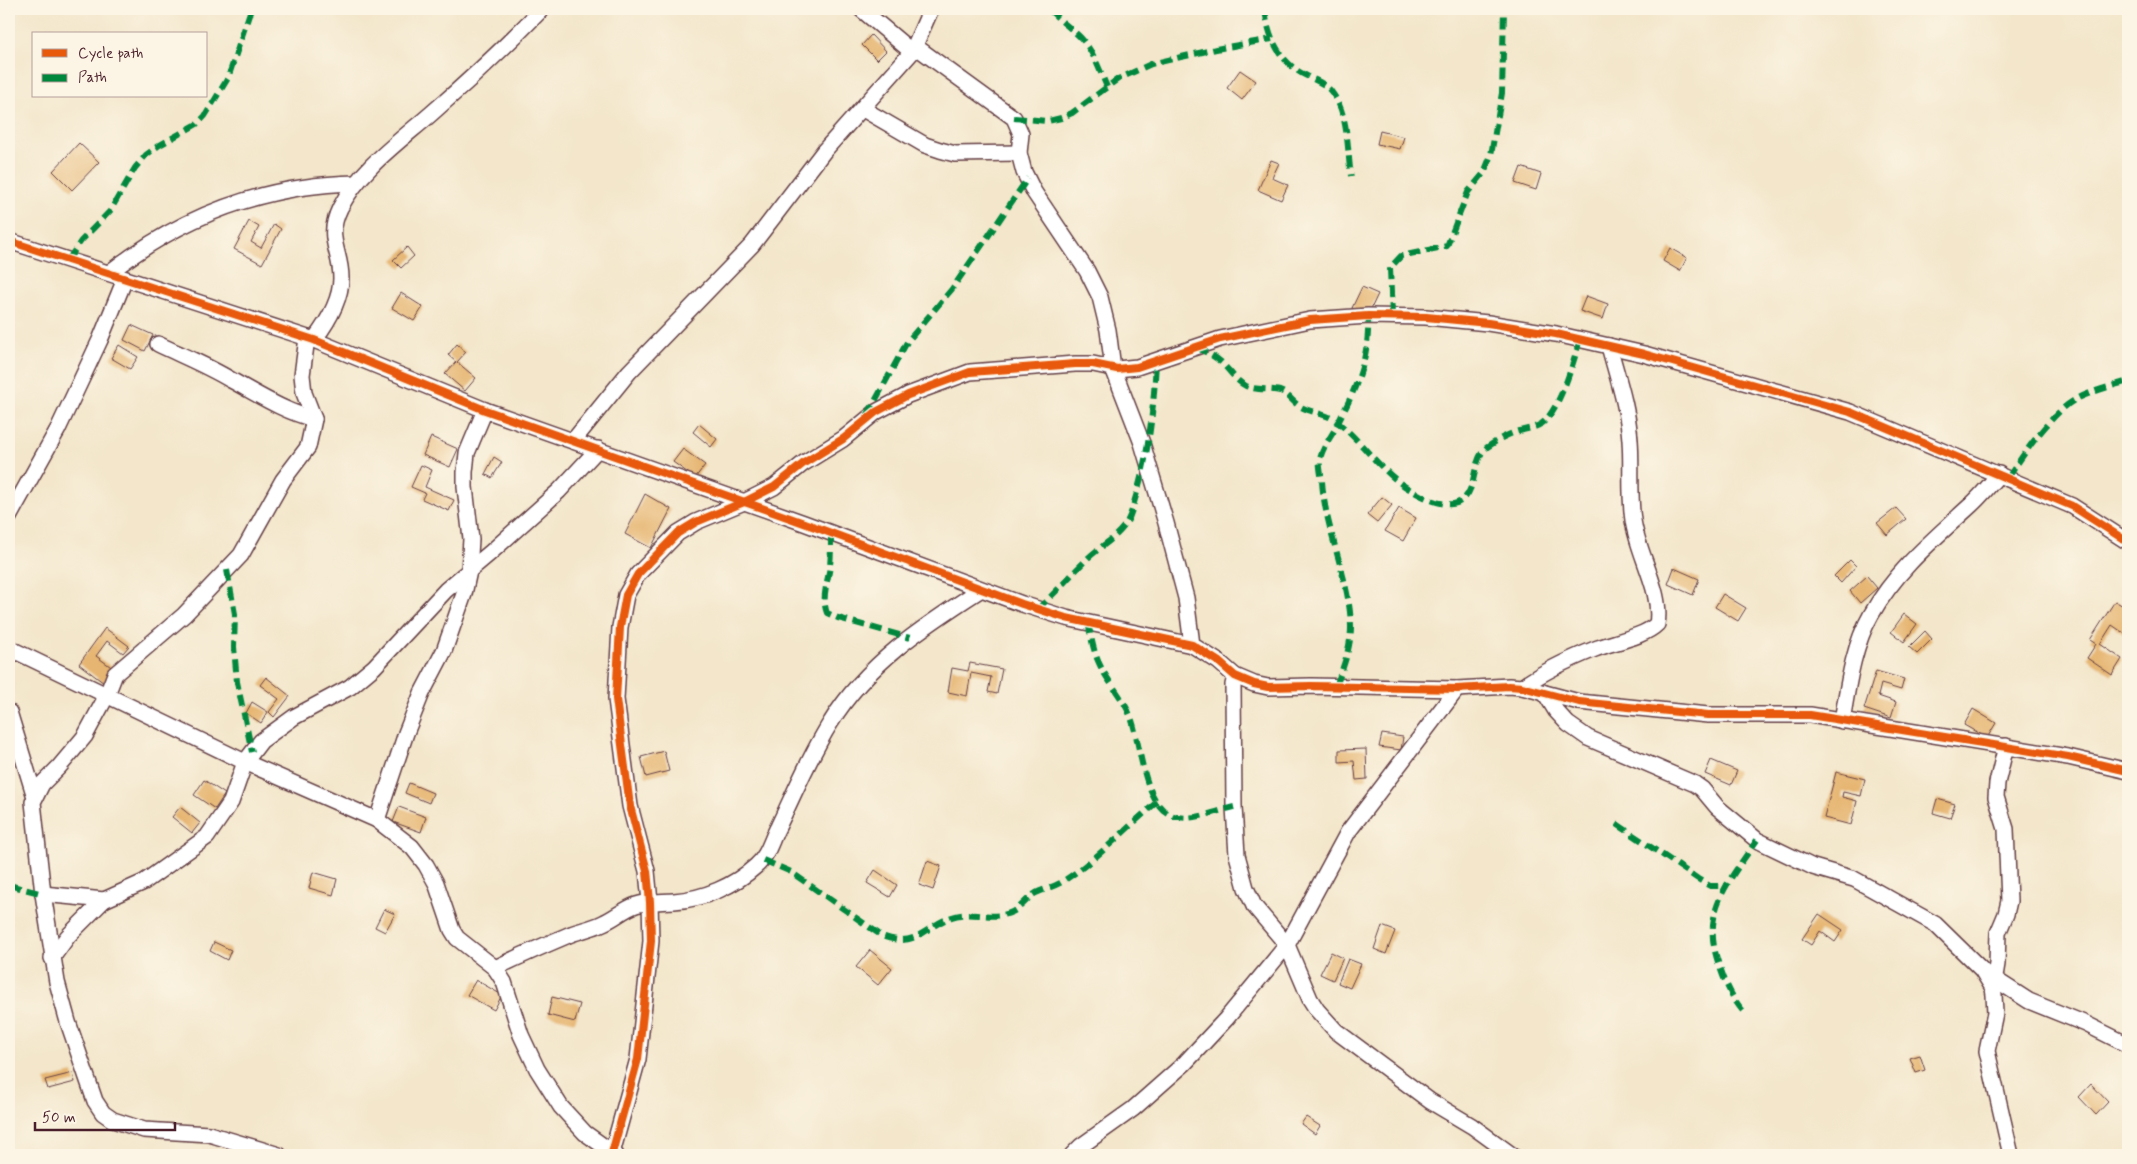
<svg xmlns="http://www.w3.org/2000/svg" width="2137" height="1164" font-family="Mynerve,sans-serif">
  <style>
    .building { fill: #e6b571 }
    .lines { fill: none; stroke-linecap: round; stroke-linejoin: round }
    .street-casing { stroke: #633d43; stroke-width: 18 }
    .street { stroke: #fff; stroke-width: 15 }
    .quiet { stroke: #00873e; stroke-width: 6; stroke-dasharray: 12 6; stroke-linecap: butt }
    .cycleway-casing { stroke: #fcf5e5; stroke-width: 11 }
    .cycleway { stroke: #e8590c; stroke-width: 8 }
  </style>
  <rect width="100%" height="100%" fill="#fcf5e5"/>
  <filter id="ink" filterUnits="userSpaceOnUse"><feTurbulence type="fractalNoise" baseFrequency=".02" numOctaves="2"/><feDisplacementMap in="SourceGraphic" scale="10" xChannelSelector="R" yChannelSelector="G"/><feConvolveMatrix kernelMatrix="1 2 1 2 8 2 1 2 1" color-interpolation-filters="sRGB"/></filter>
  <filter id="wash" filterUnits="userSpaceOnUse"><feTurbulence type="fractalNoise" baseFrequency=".0096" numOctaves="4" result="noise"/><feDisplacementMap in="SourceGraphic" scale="20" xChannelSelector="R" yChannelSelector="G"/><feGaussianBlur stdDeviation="1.12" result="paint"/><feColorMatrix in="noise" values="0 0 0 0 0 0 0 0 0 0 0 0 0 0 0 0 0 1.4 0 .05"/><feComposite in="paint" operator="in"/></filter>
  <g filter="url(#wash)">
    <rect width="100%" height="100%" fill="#f3e6ca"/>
    <g id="blocks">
      <g class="building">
        <path d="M871 35 886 51 877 60 862 45Z"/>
        <path d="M1240 70 1256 81 1242 100 1227 88Z"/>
        <path d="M1380 131 1404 137 1400 149 1377 144Z"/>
        <path d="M79 143 99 162 72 190 53 171Z"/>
        <path d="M1271 160 1279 163 1272 178 1288 185 1281 200 1258 190Z"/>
        <path d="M1521 167 1541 174 1536 190 1515 183Z"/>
        <path d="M249 221 259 227 251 242 261 248 274 224 281 229 262 264 234 249Z"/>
        <path d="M407 247 414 256 401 268 393 260Z"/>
        <path d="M1670 248 1687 258 1680 271 1663 261Z"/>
        <path d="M1362 287 1378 294 1368 315 1352 308Z"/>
        <path d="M401 293 423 307 414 321 392 308Z"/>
        <path d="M1586 296 1608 304 1603 319 1580 311Z"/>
        <path d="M131 325 153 335 145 351 124 340Z"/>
        <path d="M457 344 466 352 457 362 476 378 465 391 445 374 456 362 448 355Z"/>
        <path d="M119 345 138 357 130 369 111 358Z"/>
        <path d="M699 424 717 439 711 447 693 432Z"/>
        <path d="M431 437 458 449 450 467 423 455Z"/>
        <path d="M683 449 705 465 695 478 673 462Z"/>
        <path d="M494 457 502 462 492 478 485 474Z"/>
        <path d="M421 465 432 470 425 487 454 500 449 511 422 499 425 493 411 487Z"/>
        <path d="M645 494 671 509 651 548 625 534Z"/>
        <path d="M1382 497 1392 505 1377 523 1367 515Z"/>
        <path d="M1399 508 1416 518 1403 541 1385 531Z"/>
        <path d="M1896 508 1906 519 1887 535 1877 523Z"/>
        <path d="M1850 560 1856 566 1841 583 1834 576Z"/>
        <path d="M1674 568 1699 579 1693 595 1668 584Z"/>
        <path d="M1867 576 1877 588 1860 603 1850 591Z"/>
        <path d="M1723 594 1746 608 1738 621 1715 607Z"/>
        <path d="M2115 601 2128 609V636L2112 625 2100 644 2122 659 2112 675 2087 658 2096 644 2090 640Z"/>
        <path d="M1904 614 1917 624 1904 642 1891 632Z"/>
        <path d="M105 628 129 646 123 653 107 641 96 656 114 669 104 683 79 664Z"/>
        <path d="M1925 631 1932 639 1917 654 1909 647Z"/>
        <path d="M970 663 1002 669 997 694 988 692 991 677 971 673 967 696 948 692 952 668 968 671Z"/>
        <path d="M1876 671 1904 679 1901 690 1881 684 1878 696 1896 702 1891 718 1864 709Z"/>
        <path d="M266 677 290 696 274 717 269 712 279 699 260 685Z"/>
        <path d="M252 702 268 712 261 723 246 713Z"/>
        <path d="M1973 709 1996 723 1987 738 1964 725Z"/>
        <path d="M1382 734 1403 737 1401 750 1379 747Z"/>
        <path d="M1366 749 1367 779 1356 780 1354 761 1339 762V750Z"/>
        <path d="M664 751 669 771 646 777 641 757Z"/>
        <path d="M1711 760 1737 771 1731 785 1705 774Z"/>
        <path d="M1836 772 1865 779 1861 796 1843 792 1842 797 1857 801 1851 825 1824 818Z"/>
        <path d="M204 780 225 794 215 809 194 795Z"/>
        <path d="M409 783 433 793 429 803 405 793Z"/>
        <path d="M1937 799 1955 804 1950 818 1933 813Z"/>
        <path d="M180 807 200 823 192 833 172 817Z"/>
        <path d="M399 807 426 817 421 832 393 822Z"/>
        <path d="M927 861 941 866 933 890 919 885Z"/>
        <path d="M875 870 897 885 890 897 867 883Z"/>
        <path d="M313 872 337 879 333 895 309 888Z"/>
        <path d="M384 909 395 914 385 932 375 927Z"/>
        <path d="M1819 914 1843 930 1835 942 1820 931 1811 945 1802 939Z"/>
        <path d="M1382 926 1395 931 1386 954 1374 949Z"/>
        <path d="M214 942 231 950 227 960 210 951Z"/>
        <path d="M870 950 892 968 878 985 856 967Z"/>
        <path d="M1331 952 1343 958 1333 980 1320 974Z"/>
        <path d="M1348 959 1361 964 1350 988 1338 983Z"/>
        <path d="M476 980 502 995 494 1010 467 995Z"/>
        <path d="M552 997 580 1004 575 1022 548 1015Z"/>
        <path d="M1920 1055 1925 1070 1916 1073 1910 1058Z"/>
        <path d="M73 1073 75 1082 48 1089 45 1080Z"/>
        <path d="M2091 1084 2108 1102 2096 1115 2079 1097Z"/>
        <path d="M1306 1117 1320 1126 1315 1134 1301 1124Z"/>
      </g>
    </g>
  </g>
  <g filter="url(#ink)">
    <use href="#blocks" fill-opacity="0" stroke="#633d43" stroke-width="1"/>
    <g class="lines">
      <g class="street-casing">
        <g id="street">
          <path d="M861 9 912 52"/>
          <path d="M915 46 1014 118 1021 134 1019 153 1024 172 1034 192 1087 271 1100 297 1108 330 1113 368 1142 443 1166 523 1186 598 1192 645"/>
          <path d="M863 109 925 145 940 150 955 154 1019 153"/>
          <path d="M9 241 314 340 485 410 804 523 1022 604 1066 618 1192 645 1219 662 1235 676 1254 684 1268 687 1311 686 1457 689 1509 686 1522 687 1579 702 1708 715H1810L2068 757 2128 771"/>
          <path d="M109 273C181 216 263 185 356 183"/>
          <path d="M314 340C327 323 341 301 341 278 341 250 325 239 340 208 360 169 399 142 432 113 470 80 507 45 542 9"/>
          <path d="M158 344C183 356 208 366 231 380 259 395 283 411 314 419"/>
          <path d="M573 441 629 372 752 245 824 151 912 52 931 9"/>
          <path d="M9 517 58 429 100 340 125 279"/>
          <path d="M9 648 245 762 377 820 412 847 426 865 436 883 452 930 457 938 495 968 504 982 521 1035 537 1069 561 1107 585 1133 616 1155"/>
          <path d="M1235 676 1233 685 1234 807 1237 855 1246 888 1254 906 1287 945 1310 999 1317 1010 1336 1031 1430 1101 1472 1126 1512 1155"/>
          <path d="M1522 687C1544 671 1570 659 1595 649 1613 642 1644 637 1657 624 1663 593 1637 552 1633 520 1629 494 1632 466 1630 440 1628 408 1617 376 1609 346"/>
          <path d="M1545 693 1556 711 1568 724 1588 738 1695 784 1702 789 1717 807 1757 840 1813 867 1854 879 1935 924 1982 970 1993 988 1994 995 1995 1013 1987 1051 2011 1155"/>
          <path d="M9 712 35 797"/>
          <path d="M1842 721C1848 686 1853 646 1871 615 1896 570 1934 539 1971 505 1981 496 1990 485 1999 474"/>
          <path d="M377 820 406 733 422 693 444 651 464 594 469 571 471 539 465 487V472L467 453 485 410"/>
          <path d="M43 894 104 900"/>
          <path d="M52 958 68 936 104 900 144 882 207 837 231 802 245 762 261 741 294 717 350 687 374 667 446 590 490 553 559 491 598 449"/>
          <path d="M495 968C520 956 545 945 571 934 582 930 593 928 603 923 615 918 624 909 636 905 648 901 661 902 674 901 704 899 734 886 756 866 768 856 771 840 778 827 795 792 810 755 831 722 866 664 924 626 980 590"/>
          <path d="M1987 974 2029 1001 2086 1024 2128 1045"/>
          <path d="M1993 988 1997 964 1998 933 2006 914 2009 901 2006 829 1996 797 1997 783 2006 746"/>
          <path d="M612 1153 638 1059 651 941 650 902 647 871 630 806 616 699 620 627 626 595 638 574 678 533 696 522 744 502 774 487 804 463 843 439 876 412 908 395 970 372 1075 364H1093L1117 369 1137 367 1220 339 1310 320 1368 316 1426 317 1488 323 1556 334 1644 354 1850 412 2072 506 2128 542"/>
          <path d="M279 1155 209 1134 144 1130 113 1120 103 1113 95 1101 68 1022 57 982 43 894 33 802 42 784 59 767 85 736 106 697 115 674 184 615 241 555 283 480 308 447 314 419 304 393 302 375 307 338"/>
          <path d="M1072 1155 1081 1146 1133 1109 1184 1064 1226 1019 1287 945 1348 832 1457 689"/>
        </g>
      </g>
      <use href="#street" class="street"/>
      <g class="quiet">
        <path d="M1049 9C1058 19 1068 26 1078 35 1093 49 1099 69 1107 87"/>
        <path d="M1265 9C1268 36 1279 62 1305 75 1316 81 1326 83 1333 94 1349 116 1347 150 1351 176"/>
        <path d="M1014 118 1048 121 1061 118 1072 113 1118 79 1151 64 1216 49 1272 39"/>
        <path d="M68 260 81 241 110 211 135 168 146 155 158 146 197 124 205 116 228 78 251 9"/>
        <path d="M1392 316 1390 268 1401 256 1447 246 1468 192 1484 173 1491 155 1502 93 1504 9"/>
        <path d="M1196 347C1205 352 1214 355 1222 363 1230 371 1236 381 1246 386 1258 391 1268 388 1280 391 1289 394 1293 403 1301 407 1312 413 1325 413 1336 421 1363 442 1381 473 1411 490 1422 497 1445 508 1457 503 1480 494 1469 458 1489 446 1499 439 1508 434 1519 431 1527 429 1534 428 1541 424 1559 412 1574 361 1580 339"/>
        <path d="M867 416 907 342 952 289 1028 178"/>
        <path d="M2008 478C2022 456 2051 414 2073 401 2090 391 2110 387 2128 381"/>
        <path d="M831 534C831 545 831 555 830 566 828 581 821 598 827 613L838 618 910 638"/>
        <path d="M227 570 235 614 234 647 237 682 252 752"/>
        <path d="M1037 609C1054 595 1068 578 1083 563 1096 549 1114 540 1125 525 1131 517 1133 505 1136 496 1149 452 1154 406 1156 360"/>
        <path d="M1088 622C1091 636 1093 650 1099 663 1107 681 1122 696 1130 715 1141 740 1142 807 1174 816 1192 822 1216 811 1234 807"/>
        <path d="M1336 686C1343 668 1351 647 1351 627 1350 578 1325 531 1322 481 1321 474 1319 466 1320 459 1323 446 1332 436 1337 425 1356 388 1370 358 1368 316"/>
        <path d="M1617 824 1698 879 1710 886H1726"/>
        <path d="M763 860 791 872 882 936C917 949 923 927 952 917 971 910 992 921 1012 912 1021 908 1027 898 1036 893 1044 889 1053 887 1060 883 1096 861 1125 829 1157 802"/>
        <path d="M9 885 43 894"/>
        <path d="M1743 1011C1733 999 1726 985 1721 970 1698 914 1727 884 1757 840"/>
      </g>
      <g class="cycleway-casing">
        <g id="cycleway">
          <path d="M9 241 314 340 485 410 804 523 1022 604 1066 618 1192 645 1219 662 1235 676 1254 684 1268 687 1311 686 1457 689 1509 686 1522 687 1579 702 1708 715H1810L2068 757 2128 771"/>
          <path d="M612 1153 638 1059 651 941 650 902 647 871 630 806 616 699 620 627 626 595 638 574 678 533 696 522 744 502 774 487 804 463 843 439 876 412 908 395 970 372 1075 364H1093L1117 369 1137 367 1220 339 1310 320 1368 316 1426 317 1488 323 1556 334 1644 354 1850 412 2072 506 2128 542"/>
        </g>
      </g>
      <use href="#cycleway" class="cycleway"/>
    </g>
  </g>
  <rect width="2137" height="1164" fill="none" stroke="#fcf5e5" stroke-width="30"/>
  <rect x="32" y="32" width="175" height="65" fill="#fcf5e5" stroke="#b59f9b"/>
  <rect x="42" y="49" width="25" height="8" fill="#e8590c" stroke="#b59f9b"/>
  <text x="78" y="58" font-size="15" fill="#4a1f2b">Cycle path</text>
  <rect x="42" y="74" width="25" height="8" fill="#00873e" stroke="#b59f9b"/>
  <text x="78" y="82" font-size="15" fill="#4a1f2b">Path</text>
  <path d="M35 1122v8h140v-8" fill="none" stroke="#4a1f2b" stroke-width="2.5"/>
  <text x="42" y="1122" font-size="15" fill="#4a1f2b" stroke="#fcf5e5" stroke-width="4" paint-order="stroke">50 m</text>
</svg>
